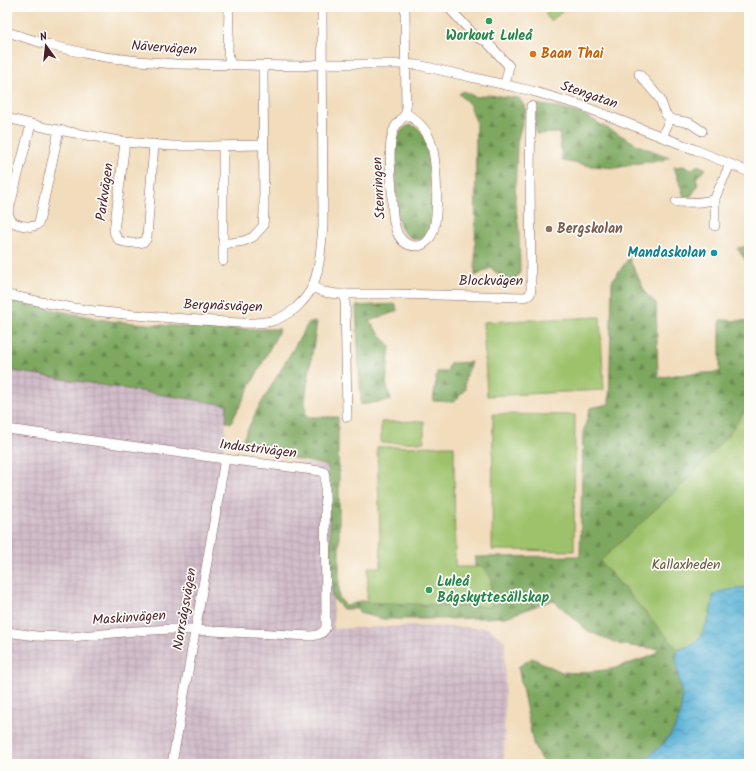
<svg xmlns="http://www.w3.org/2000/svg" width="756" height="771" font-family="Kalam,sans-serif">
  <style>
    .industrial { fill: url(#industrial-grid) }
    .forest { fill: url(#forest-firs); stroke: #646446 }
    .park { fill: #9ec26c; stroke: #74704c }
    .water { fill: url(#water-waves); stroke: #526981 }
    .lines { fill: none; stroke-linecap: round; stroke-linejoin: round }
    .minor-casing { stroke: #84615d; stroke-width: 10 }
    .minor { stroke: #fff; stroke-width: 9 }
    .leisure-dot { fill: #2e9e5b; stroke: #fdfcf7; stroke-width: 1.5 }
    .food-dot { fill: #e8710a; stroke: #fdfcf7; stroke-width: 1.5 }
    .education-dot { fill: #8d6e63; stroke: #fdfcf7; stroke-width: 1.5 }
    .culture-dot { fill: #0f9aa8; stroke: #fdfcf7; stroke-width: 1.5 }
    .labels { text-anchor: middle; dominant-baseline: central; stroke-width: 3.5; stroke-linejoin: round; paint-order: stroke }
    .leisure-label { font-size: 14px; font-weight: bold; fill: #27864d; stroke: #fdfcf7 }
    .street-label { font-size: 14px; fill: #4a1f2b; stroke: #fdfcf7 }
    .food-label { font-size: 14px; font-weight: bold; fill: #c56008; stroke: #fdfcf7; text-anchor: start }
    .education-label { font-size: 14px; font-weight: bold; fill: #785e54; stroke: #fdfcf7; text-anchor: start }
    .culture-label { font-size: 14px; font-weight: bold; fill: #0d838f; stroke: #fdfcf7; text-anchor: end }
    .park-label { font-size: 14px; fill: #675842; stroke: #fdfcf7 }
  </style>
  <defs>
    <pattern id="industrial-grid" width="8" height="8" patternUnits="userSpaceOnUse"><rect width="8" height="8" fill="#d1bdc9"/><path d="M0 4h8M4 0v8" fill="none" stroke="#b5a2ad"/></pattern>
    <pattern id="forest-firs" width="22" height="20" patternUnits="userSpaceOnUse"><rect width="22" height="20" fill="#7ea860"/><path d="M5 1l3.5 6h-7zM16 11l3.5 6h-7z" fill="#69884f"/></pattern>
    <pattern id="water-waves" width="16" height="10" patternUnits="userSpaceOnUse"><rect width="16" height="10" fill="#5ab3d7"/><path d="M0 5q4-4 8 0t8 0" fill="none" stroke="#4c91af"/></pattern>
  </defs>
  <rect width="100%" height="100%" fill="#fdfcf7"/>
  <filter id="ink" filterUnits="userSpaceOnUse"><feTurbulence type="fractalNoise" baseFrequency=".025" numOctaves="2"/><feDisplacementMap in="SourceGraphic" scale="8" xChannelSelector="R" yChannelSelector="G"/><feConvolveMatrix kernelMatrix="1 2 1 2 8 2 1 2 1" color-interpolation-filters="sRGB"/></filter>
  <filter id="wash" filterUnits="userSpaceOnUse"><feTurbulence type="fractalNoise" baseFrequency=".012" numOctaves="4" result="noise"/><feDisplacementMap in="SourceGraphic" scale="16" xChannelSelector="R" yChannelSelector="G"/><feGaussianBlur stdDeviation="0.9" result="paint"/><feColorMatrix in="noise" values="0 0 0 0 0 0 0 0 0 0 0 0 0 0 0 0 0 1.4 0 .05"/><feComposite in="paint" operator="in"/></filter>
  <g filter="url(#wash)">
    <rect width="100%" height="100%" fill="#f1dcbb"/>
    <path class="industrial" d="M7 370 227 405 224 455 328 466 334 629 408 626 488 628 505 641 504 764H7Z"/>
    <g class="forest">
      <path d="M463 91 476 97 489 95 519 98 526 109 517 142 515 202 519 230 520 272 511 286 491 268 475 276 476 122 470 105 459 94Z"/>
      <path d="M534 104 557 107 584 115 640 146 669 157 663 160 640 163 616 168 591 166 562 161 559 133 536 134Z"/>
      <path d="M411 125C413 126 417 127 419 129 428 138 428 164 429 176 430 187 433 225 428 234 425 238 419 240 414 239 410 237 405 235 402 230 394 217 393 152 398 137 400 130 405 127 411 125Z"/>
      <path d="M698 165 706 169 696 178 698 186 691 196 684 197 674 167 683 166 692 169Z"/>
      <path d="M749 246V266L737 248Z"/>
      <path d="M629 258 646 294 656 303 658 378 675 375 720 372V320L749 321V521L680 682C681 688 682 694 682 701 682 728 660 748 640 764H543L533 743 518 667 532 658 562 672 580 673 612 669 652 656 659 649 621 645 588 631 553 600 506 617 447 619H383L359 613V609H343L332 597 328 466 284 456 258 443 239 447 256 412 309 322H317L305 400 306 417H338V459L339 467V598L347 606 361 601 491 607 484 567H475V557L580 556 583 433 590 408 609 404 612 281Z"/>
      <path d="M7 300 110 321 212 329H280L231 423 226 422 227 405 7 370Z"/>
      <path d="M396 304 397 311 369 321 390 347 386 383 391 400 361 405 356 306Z"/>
      <path d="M471 362 465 380V390L454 402 433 401 437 372H447L450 363Z"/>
    </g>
    <g class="park">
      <path d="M553 7 566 8 551 21 545 14Z"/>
      <path d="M600 317 604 390 487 396 483 322Z"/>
      <path d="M749 406V764L718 695 600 561 684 483 728 435Z"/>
      <path d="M493 414 575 415 574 551 492 550Z"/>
      <path d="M424 421V442L381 443V422Z"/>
      <path d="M454 446 455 567H484L491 578V607L367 602 368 567H381L377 447Z"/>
    </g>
    <path class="water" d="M746 587H749V764H640L665 742 674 730 680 715 682 700 676 660 678 650 694 644 700 637 710 616 713 596 718 592Z"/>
  </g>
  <g filter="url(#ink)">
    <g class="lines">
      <g class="minor-casing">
        <g id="minor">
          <path d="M229 7 228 51 230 65"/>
          <path d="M405 7 406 113C416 120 426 128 430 140 437 158 440 220 431 236 428 242 422 246 416 246 391 246 392 208 392 191 391 174 387 142 395 127 398 122 403 118 406 113"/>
          <path d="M448 7 476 37 486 41 509 66 505 85"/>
          <path d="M7 32 49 45 84 53 105 57 139 61 175 64 301 66 323 64H396L418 65 532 91 580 105 696 150 749 172"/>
          <path d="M639 74 660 99 665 113 670 119 662 137"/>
          <path d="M7 118 47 128 125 142 172 146H211L264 145"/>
          <path d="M670 119 690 123 702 131"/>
          <path d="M31 124 8 213C9 216 10 220 13 222 17 225 34 229 38 224 38 224 40 219 40 218L59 130"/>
          <path d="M125 142 114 231C115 234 116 238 119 240 123 243 138 244 143 242 146 241 146 240 147 237L154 144"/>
          <path d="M676 202C687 202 707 204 715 198"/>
          <path d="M715 226V198L730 164"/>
          <path d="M223 244 244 241 253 237 263 226 264 212 263 66"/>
          <path d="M223 261V146"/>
          <path d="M312 287 324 292 337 294H390L522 297C532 297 531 292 531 284L530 176 531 106"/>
          <path d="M345 294 347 417"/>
          <path d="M7 295C34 300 60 306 87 310 124 315 162 317 199 320 223 321 248 326 272 321 280 319 289 313 296 308 302 302 309 295 312 287 320 271 321 244 323 227L322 7"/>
          <path d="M7 429 225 459 321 471 324 472 325 476 326 627C323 634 318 635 311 636L173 629 135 631 71 637 36 636 7 632"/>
          <path d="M172 764 225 459"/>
        </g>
      </g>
      <use href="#minor" class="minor"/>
    </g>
  </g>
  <g class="leisure-dot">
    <circle cx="489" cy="21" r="4"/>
    <circle cx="429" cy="590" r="4"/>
  </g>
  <circle class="food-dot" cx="533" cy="54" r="4"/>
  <circle class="education-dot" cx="549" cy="229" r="4"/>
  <circle class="culture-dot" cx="714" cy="253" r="4"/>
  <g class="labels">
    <g class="leisure-label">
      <text x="489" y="36">Workout Luleå</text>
      <text x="437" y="582" text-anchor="start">Luleå<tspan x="437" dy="16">Bågskyttesällskap</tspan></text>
    </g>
    <g class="street-label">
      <text transform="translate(164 48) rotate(4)">Nävervägen</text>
      <text transform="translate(589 95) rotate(19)">Stengatan</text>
      <text transform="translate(379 188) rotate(-93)">Stenringen</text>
      <text transform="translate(105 192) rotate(-82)">Parkvägen</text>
      <text x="491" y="281">Blockvägen</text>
      <text transform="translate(223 306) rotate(2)">Bergnäsvägen</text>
      <text transform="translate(258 449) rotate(7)">Industrivägen</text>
      <text transform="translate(185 609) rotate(-80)">Norrsågsvägen</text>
      <text transform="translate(129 618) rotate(-4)">Maskinvägen</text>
    </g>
    <g class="food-label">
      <text x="541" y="54">Baan Thai</text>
    </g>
    <g class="education-label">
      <text x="557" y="229">Bergskolan</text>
    </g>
    <g class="culture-label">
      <text x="706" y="253">Mandaskolan</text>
    </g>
    <g class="park-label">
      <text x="686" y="565">Kallaxheden</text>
    </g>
  </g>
  <rect width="756" height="771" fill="none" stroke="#fdfcf7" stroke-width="24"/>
  <g transform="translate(46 46) rotate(345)" stroke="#fdfcf7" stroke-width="3" paint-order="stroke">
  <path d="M0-3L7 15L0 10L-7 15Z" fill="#4a1f2b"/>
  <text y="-6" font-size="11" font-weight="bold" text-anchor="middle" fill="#4a1f2b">N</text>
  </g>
</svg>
